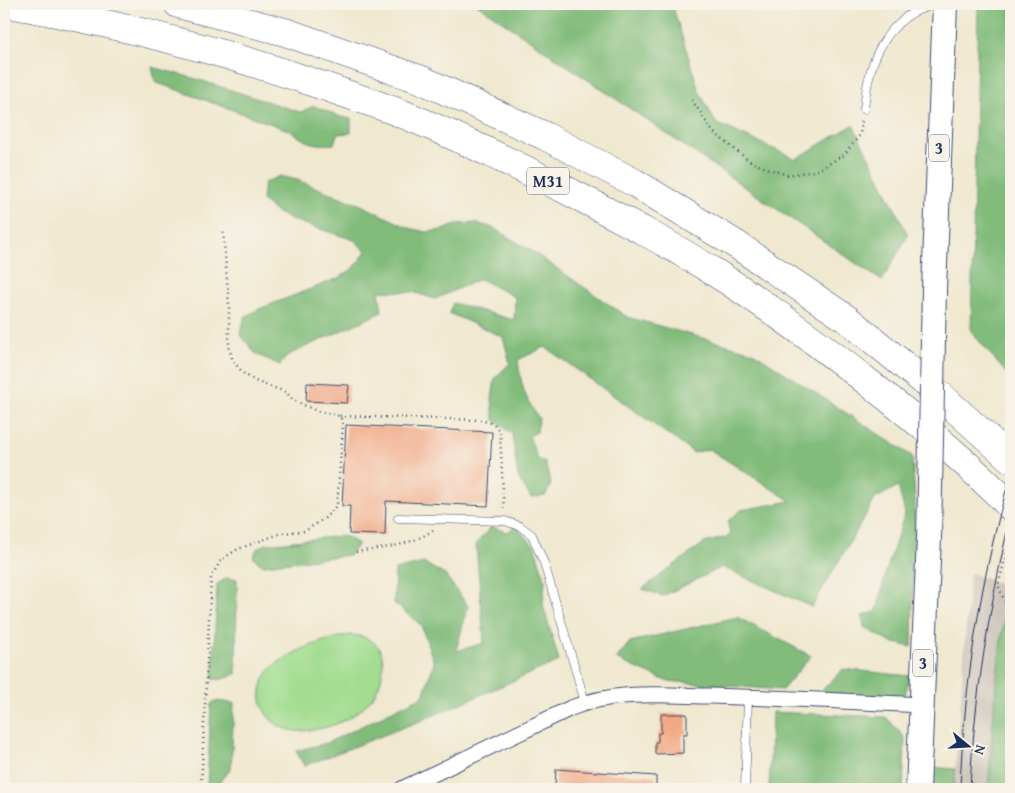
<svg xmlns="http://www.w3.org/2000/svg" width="1015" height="793" font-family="'Gentium Book Plus',serif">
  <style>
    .industrial { fill: #cbc2b8 }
    .green { fill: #a2dd90; stroke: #5e8677 }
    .forest { fill: #81bc7a; stroke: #4e766c }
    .building { fill: #f2a885 }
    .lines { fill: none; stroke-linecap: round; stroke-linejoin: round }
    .lane-casing { stroke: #3b4b6f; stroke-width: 9 }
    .street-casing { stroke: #3b4b6f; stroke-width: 17 }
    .primary-casing { stroke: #3b4b6f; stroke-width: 26 }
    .highway-casing { stroke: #3b4b6f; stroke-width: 29 }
    .path { stroke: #3b4b6f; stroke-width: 2.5; stroke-dasharray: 1 4; stroke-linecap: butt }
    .lane { stroke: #fff; stroke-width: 8 }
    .street { stroke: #fff; stroke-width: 15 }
    .primary { stroke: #fff; stroke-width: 24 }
    .highway { stroke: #fff; stroke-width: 28 }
    .tram { stroke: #1b2f5e; stroke-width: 1 }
    .primary-bridge-casing { stroke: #3b4b6f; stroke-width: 26; stroke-linecap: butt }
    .primary-bridge { stroke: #fff; stroke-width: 24 }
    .labels { text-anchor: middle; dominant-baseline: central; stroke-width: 4; stroke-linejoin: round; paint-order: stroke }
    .shield { fill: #f7f3e8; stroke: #5d6a87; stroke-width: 1 }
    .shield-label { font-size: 16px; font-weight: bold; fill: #1b2f5e }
  </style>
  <rect width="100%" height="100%" fill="#f7f3e8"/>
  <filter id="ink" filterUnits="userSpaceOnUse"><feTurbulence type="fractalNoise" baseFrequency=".02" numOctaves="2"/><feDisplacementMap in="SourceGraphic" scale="10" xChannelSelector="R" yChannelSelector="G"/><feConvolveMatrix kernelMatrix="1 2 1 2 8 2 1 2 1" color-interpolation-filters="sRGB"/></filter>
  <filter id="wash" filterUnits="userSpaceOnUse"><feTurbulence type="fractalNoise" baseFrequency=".0096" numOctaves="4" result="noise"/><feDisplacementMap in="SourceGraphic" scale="20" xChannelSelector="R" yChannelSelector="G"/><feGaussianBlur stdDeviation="1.12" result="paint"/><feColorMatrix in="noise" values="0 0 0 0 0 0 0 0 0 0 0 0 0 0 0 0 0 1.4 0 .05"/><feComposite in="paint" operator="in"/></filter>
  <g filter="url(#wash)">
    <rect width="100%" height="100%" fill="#f0e8cf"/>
    <path class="industrial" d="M970 573 1011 587 1002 633 996 684 988 789H954Z"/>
    <path class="green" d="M351 635C379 637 387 653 381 679 379 686 376 693 371 699 356 717 335 727 312 730 307 730 302 732 297 731 276 730 258 712 261 691 262 684 264 677 269 671 286 652 327 638 351 635Z"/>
    <g class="forest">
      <path d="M477 4H672L699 91 716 123 796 159 853 125 908 235 882 281Z"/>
      <path d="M978 4H1011V379L971 331Z"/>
      <path d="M152 67 193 78 300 112 314 106 341 117 351 119V133L337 134 334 144C316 146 304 142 291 131L155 82Z"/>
      <path d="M280 176 297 180 361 205 409 228 426 232 443 230 458 224 477 223 493 228 530 250 627 317 753 352 912 456 915 499 912 647 890 642 864 627 862 616 877 611 886 572 905 513 898 486 875 499 812 607 722 567 663 596 642 589 704 543 730 536 728 521 741 510 791 501 709 449 694 453 545 347 518 360C521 384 524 398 539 418L537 432 529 436 537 458 545 463 551 484 545 496 531 498 518 477 512 434 494 420 492 399 495 378 510 363 503 337 449 313 453 303 514 320 515 297 480 279 435 299 412 292 379 291 382 312 288 355 280 365 256 354 240 334 245 317 259 309 339 278 354 268 366 251 354 240 292 220 276 212 262 200 264 183Z"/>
      <path d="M515 526 534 545 545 579 543 605 559 661 425 719 304 766 296 751 327 743 423 696 434 663 421 625 394 603 395 570 424 563 445 575 468 606 456 651 484 643 476 544 491 527 508 532Z"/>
      <path d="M341 536 349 538 358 544 350 555 264 565 259 563 253 557 257 549 266 544Z"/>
      <path d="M227 578 237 579 236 674C228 678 222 680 213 679L217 584Z"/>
      <path d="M1011 592V789H988L996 684 1002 633Z"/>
      <path d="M737 617 811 656 782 690 666 681 616 659 630 642Z"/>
      <path d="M843 669 910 676 904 698 818 694Z"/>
      <path d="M215 701 234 703 231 770 223 777 216 789H207L211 704Z"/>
      <path d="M772 712 886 717 905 738 903 789H769Z"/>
      <path d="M930 767 955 769 954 789H929Z"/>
    </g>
    <g id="blocks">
      <g class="building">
        <path d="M307 383 349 385 347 403 306 401Z"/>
        <path d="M346 425 492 432 488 506 386 501 385 535 349 534 350 506H342Z"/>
        <path d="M661 714H687V734H683V753L655 754V742H658V733H661Z"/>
        <path d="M556 769 656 776V789H560L561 786 555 785Z"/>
      </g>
    </g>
  </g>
  <g filter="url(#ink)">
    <use href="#blocks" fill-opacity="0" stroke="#3b4b6f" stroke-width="1"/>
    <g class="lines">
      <g class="lane-casing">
        <g id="lane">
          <path d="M864 109C865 99 866 88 869 78 877 42 903 5 943 5"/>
          <path d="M398 518 505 521 520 526 532 535 544 563 585 702"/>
          <path d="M745 789 748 697"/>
        </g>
      </g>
      <g class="street-casing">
        <path id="street" d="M402 789 571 708C615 690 663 695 710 696 780 698 851 701 922 705"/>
      </g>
      <g class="primary-casing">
        <g id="primary">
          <path d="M934 290 945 4"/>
          <path d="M918 789 929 538"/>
        </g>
      </g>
      <g class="highway-casing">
        <g id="highway">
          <path d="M9 4C120 24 228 52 335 90 360 99 386 107 410 117 463 139 514 164 566 190 620 218 674 246 725 279 775 311 823 347 869 383 919 422 967 462 1011 507"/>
          <path d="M178 4 285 32 422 80 545 136 635 183 737 245 847 319 932 388 1011 459"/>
        </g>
      </g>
      <g class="path">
        <path d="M692 100 713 132 752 163 787 175 816 171 844 155 860 135 862 120"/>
        <path d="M340 416 481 420 494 424 500 432 504 511"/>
        <path d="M1011 539 998 585 1011 617"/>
        <path d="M356 552C382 548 411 546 433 530"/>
        <path d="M201 789 211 577 222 559 238 549 282 533 305 531 325 518 337 505 343 424 340 416 317 411 293 400 286 392 255 381 243 373 233 361 229 348V305L223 230"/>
      </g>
      <use href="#lane" class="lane"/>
      <use href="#street" class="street"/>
      <use href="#primary" class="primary"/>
      <use href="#highway" class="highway"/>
      <g class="tram">
        <path d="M960 789C964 683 981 576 1011 473"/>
        <path d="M970 789C974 696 990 605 1011 514"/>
      </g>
      <g class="primary-bridge-casing">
        <path id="primary-bridge" d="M929 538 934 290"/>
      </g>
      <use href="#primary-bridge" class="primary-bridge"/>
    </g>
  </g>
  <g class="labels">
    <g class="shield">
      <rect x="929" y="134.5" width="20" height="27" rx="4"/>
      <rect x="527" y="167.5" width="42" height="27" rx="4"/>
      <rect x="913" y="649.5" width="20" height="27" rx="4"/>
    </g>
    <g class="shield-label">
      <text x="939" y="148">3</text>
      <text x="548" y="181">M31</text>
      <text x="923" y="663">3</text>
    </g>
  </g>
  <rect width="1015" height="793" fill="none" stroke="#f7f3e8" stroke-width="20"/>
  <g transform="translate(968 746) rotate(108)" stroke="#f7f3e8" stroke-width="4" paint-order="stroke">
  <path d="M0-4L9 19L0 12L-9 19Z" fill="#1b2f5e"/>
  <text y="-8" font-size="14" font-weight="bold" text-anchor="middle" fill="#1b2f5e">N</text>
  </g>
</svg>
